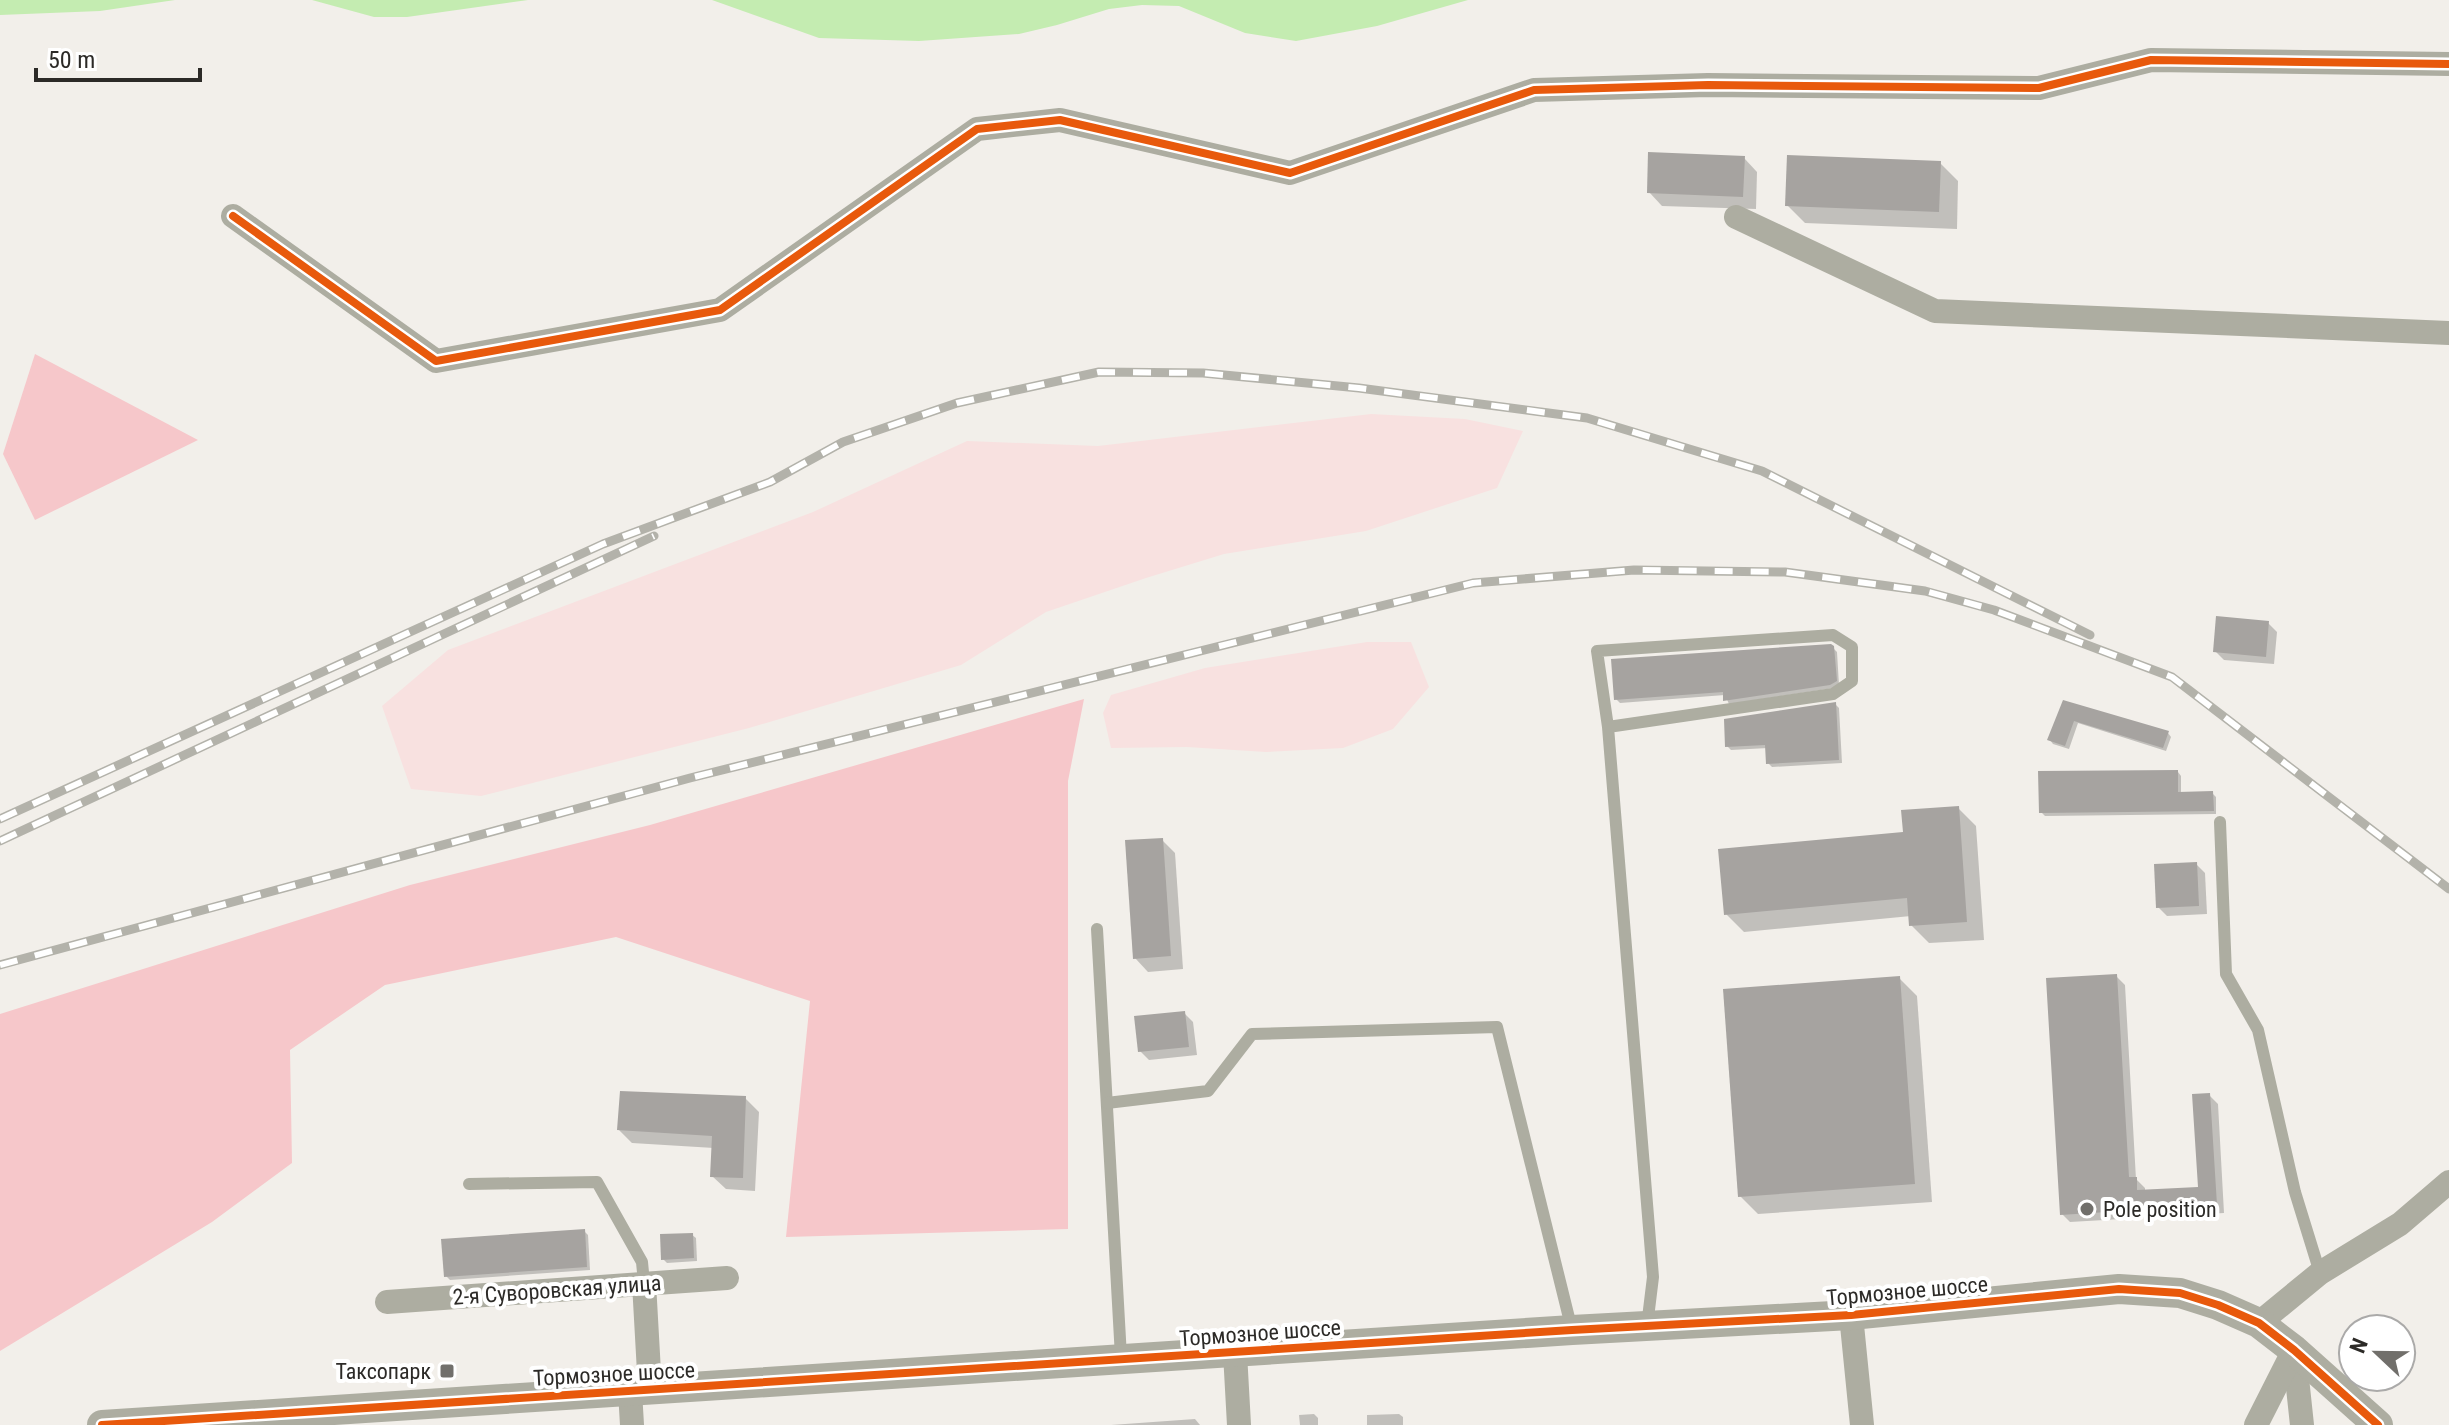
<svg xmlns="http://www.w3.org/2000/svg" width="2449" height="1425" font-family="'Roboto Condensed',sans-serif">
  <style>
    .green { fill: #f8e1e0 }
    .forest { fill: #f6c7ca }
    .water { fill: #c4ecb1 }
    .shadow { fill: #0003 }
    .building { fill: #a6a3a0 }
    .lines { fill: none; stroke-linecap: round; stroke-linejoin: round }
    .service { stroke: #adada1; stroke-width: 12 }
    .minor { stroke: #adada1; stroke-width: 24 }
    .tertiary { stroke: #adada1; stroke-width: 30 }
    .rail-casing { stroke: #b3b2aa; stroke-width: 9 }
    .rail { stroke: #fff; stroke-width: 6; stroke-dasharray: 18; stroke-linecap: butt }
    .cycleway-casing { stroke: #fff; stroke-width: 13 }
    .cycleway { stroke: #e8590c; stroke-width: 8 }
    .poi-dot { fill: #716f6b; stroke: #fff; stroke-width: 3 }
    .labels { text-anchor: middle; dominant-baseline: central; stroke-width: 8; stroke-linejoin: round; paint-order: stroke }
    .poi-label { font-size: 22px; fill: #2c2a27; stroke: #fff; text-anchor: start }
    .street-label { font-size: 22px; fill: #2c2a27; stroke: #fff }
  </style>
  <rect width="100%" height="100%" fill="#f2efea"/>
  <g class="green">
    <path d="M1371 414 1465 419 1523 431 1497 488 1366 531 1224 554 1146 578 1046 612 961 665 749 728 481 796 411 789 382 706 448 650 813 512 967 441 1098 446Z"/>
    <path d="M1367 642H1411L1429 687 1393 729 1343 748 1266 752 1187 747 1111 748 1103 713 1111 695 1205 668Z"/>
  </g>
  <g class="forest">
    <path d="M35 354 198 440 35 520 3 454Z"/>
    <path d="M1084 699 1068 781V1229L786 1237 810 1001 616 937 385 985 290 1050 292 1163 212 1222 0 1351V1014L410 885 650 825Z"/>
  </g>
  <g class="water">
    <path d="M0 0H175L100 11 0 15Z"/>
    <path d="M312 0H528L407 17H374Z"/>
    <path d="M712 0H1468L1377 26 1296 41 1245 33 1179 6 1142 5 1109 9 1057 25 1019 34 919 41 819 38Z"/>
  </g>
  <g class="shadow">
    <path d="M1744 158 1757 172 1756 209 1662 206 1649 192Z"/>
    <path d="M1940 163 1958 181 1957 229 1805 223 1787 205Z"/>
    <path d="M2268 623 2277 632 2274 664 2224 660 2215 651Z"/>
    <path d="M1833 648 1837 652 1839 685 1834 688 1729 704 1725 695 1620 703 1616 699Z"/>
    <path d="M2064 703 2168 733 2171 737 2166 751 2078 723 2069 749 2053 744 2050 740Z"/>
    <path d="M1835 704 1839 708 1842 763 1772 767 1768 763V748L1731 750 1727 746Z"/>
    <path d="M2178 772 2181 776V794L2212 793 2216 797V814L2045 816 2041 812Z"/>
    <path d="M1958 808 1976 826 1984 940 1929 943 1911 925V916L1744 932 1726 914Z"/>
    <path d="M1162 840 1175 853 1183 969 1148 972 1135 958Z"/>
    <path d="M2196 864 2205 873 2207 914 2167 916 2158 907Z"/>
    <path d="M2116 976 2125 985 2136 1179 2145 1188V1192L2200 1189 2209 1095 2218 1104 2224 1213 2070 1222 2062 1214Z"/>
    <path d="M1899 978 1917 996 1932 1202 1758 1214 1740 1196Z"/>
    <path d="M1184 1013 1193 1022 1197 1055 1149 1060 1140 1051Z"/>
    <path d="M745 1098 759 1112 755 1191 726 1189 712 1176 714 1148 632 1143 619 1130Z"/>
    <path d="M584 1231 588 1235 590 1270 450 1280 446 1276Z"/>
    <path d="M692 1235 696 1238 697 1261 667 1263 663 1259Z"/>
    <path d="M1314 1414 1318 1418V1425H1300L1299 1415Z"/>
    <path d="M1399 1414 1403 1417V1425H1367V1415Z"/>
    <path d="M1195 1419 1200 1425H1111Z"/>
  </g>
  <g class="building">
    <path d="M1648 152 1745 156 1743 197 1647 193Z"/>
    <path d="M1787 155 1941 161 1939 212 1785 206Z"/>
    <path d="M2216 616 2269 621 2266 657 2213 652Z"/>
    <path d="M1831 644 1834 646 1837 681 1830 685 1723 701V692L1614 700 1611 659Z"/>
    <path d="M2063 700 2169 731 2163 748 2074 721 2065 746 2047 740Z"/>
    <path d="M1836 702 1839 760 1766 764 1765 745 1725 747 1724 719Z"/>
    <path d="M2178 770V792L2213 791 2214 811 2039 813 2038 771Z"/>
    <path d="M1959 806 1967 922 1909 926 1907 898 1724 915 1718 849 1903 832 1901 810Z"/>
    <path d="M1163 838 1171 956 1133 959 1125 840Z"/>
    <path d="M2197 862 2199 906 2156 908 2154 864Z"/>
    <path d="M2117 974 2129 1177H2137V1190L2198 1187 2192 1094 2210 1093 2217 1205 2060 1215 2046 978Z"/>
    <path d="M1900 976 1915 1184 1738 1197 1723 989Z"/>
    <path d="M1185 1011 1189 1047 1138 1052 1134 1016Z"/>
    <path d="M620 1091 746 1096 743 1178 710 1177 712 1136 617 1130Z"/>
    <path d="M585 1229 587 1267 444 1277 441 1239Z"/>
    <path d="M693 1233 694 1258 661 1260 660 1234Z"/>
  </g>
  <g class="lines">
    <g class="service">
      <path d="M1608 727 1833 694 1852 681V647L1833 635 1597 651 1608 727 1653 1277 1647 1326"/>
      <path d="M2220 822 2226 974 2258 1030 2295 1192 2320 1273"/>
      <path d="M1097 929 1121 1357"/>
      <path d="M1107 1103 1208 1091 1252 1034 1497 1027 1572 1330"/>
      <path d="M469 1184 597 1182 642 1262 644 1283"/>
    </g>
    <g class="minor">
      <path d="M233 216 436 361 720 310 977 129 1060 120 1290 173 1534 90 1708 85 2039 88 2151 60 2449 64"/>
      <path d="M1736 217 1935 311 2449 333"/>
      <path d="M644 1283 650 1390"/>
      <path d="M387 1302 727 1278"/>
      <path d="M1851 1315 1862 1425"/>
      <path d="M2259 1323 2320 1273 2400 1224 2449 1182"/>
      <path d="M2294 1350 2302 1425"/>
      <path d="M1235 1353 1239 1425"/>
      <path d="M630 1391 632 1425"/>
      <path d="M2256 1425 2294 1350"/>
    </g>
    <path class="tertiary" d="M102 1425 1572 1330 1851 1315 2119 1289 2180 1293 2218 1305 2259 1323 2294 1350 2378 1425"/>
    <g class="rail-casing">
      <g id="rail">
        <path d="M0 819 603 544 770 482 843 442 957 403 1099 372 1203 373 1359 388 1587 418 1762 471 2090 635"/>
        <path d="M0 841 654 536"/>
        <path d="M0 965 690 778 1473 583 1634 570 1785 572 1925 591 1994 610 2172 677 2449 889"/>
      </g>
    </g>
    <use href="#rail" class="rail"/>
    <g class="cycleway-casing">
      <g id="cycleway">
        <path d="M233 216 436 361 720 310 977 129 1060 120 1290 173 1534 90 1708 85 2039 88 2151 60 2449 64"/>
        <path d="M102 1425 1572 1330 1851 1315 2119 1289 2180 1293 2218 1305 2259 1323 2294 1350 2378 1425"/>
      </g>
    </g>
    <use href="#cycleway" class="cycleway"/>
  </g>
  <g class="poi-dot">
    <circle cx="2087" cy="1209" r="8"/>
    <rect x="439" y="1363" width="16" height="16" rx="4"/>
  </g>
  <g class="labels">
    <g class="poi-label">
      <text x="2103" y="1209">Pole position</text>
      <text x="431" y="1371" text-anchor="end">Таксопарк</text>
    </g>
    <g class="street-label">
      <text transform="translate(557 1290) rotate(-4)">2-я Суворовская улица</text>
      <text transform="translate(1907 1291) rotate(-5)">Тормозное шоссе</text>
      <text transform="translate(1260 1333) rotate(-4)">Тормозное шоссе</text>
      <text transform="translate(614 1374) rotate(-3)">Тормозное шоссе</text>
    </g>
  </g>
  <g transform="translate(2377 1353) rotate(292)"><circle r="38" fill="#ffffff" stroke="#abaaa9" stroke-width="2"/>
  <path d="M0-6L14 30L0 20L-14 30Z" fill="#716f6b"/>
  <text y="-12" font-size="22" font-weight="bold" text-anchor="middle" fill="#2c2a27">N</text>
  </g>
  <path d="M36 68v12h164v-12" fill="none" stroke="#2c2a27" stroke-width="4"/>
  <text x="48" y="68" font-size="24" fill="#2c2a27" stroke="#ffffff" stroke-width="6" paint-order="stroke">50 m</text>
</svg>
